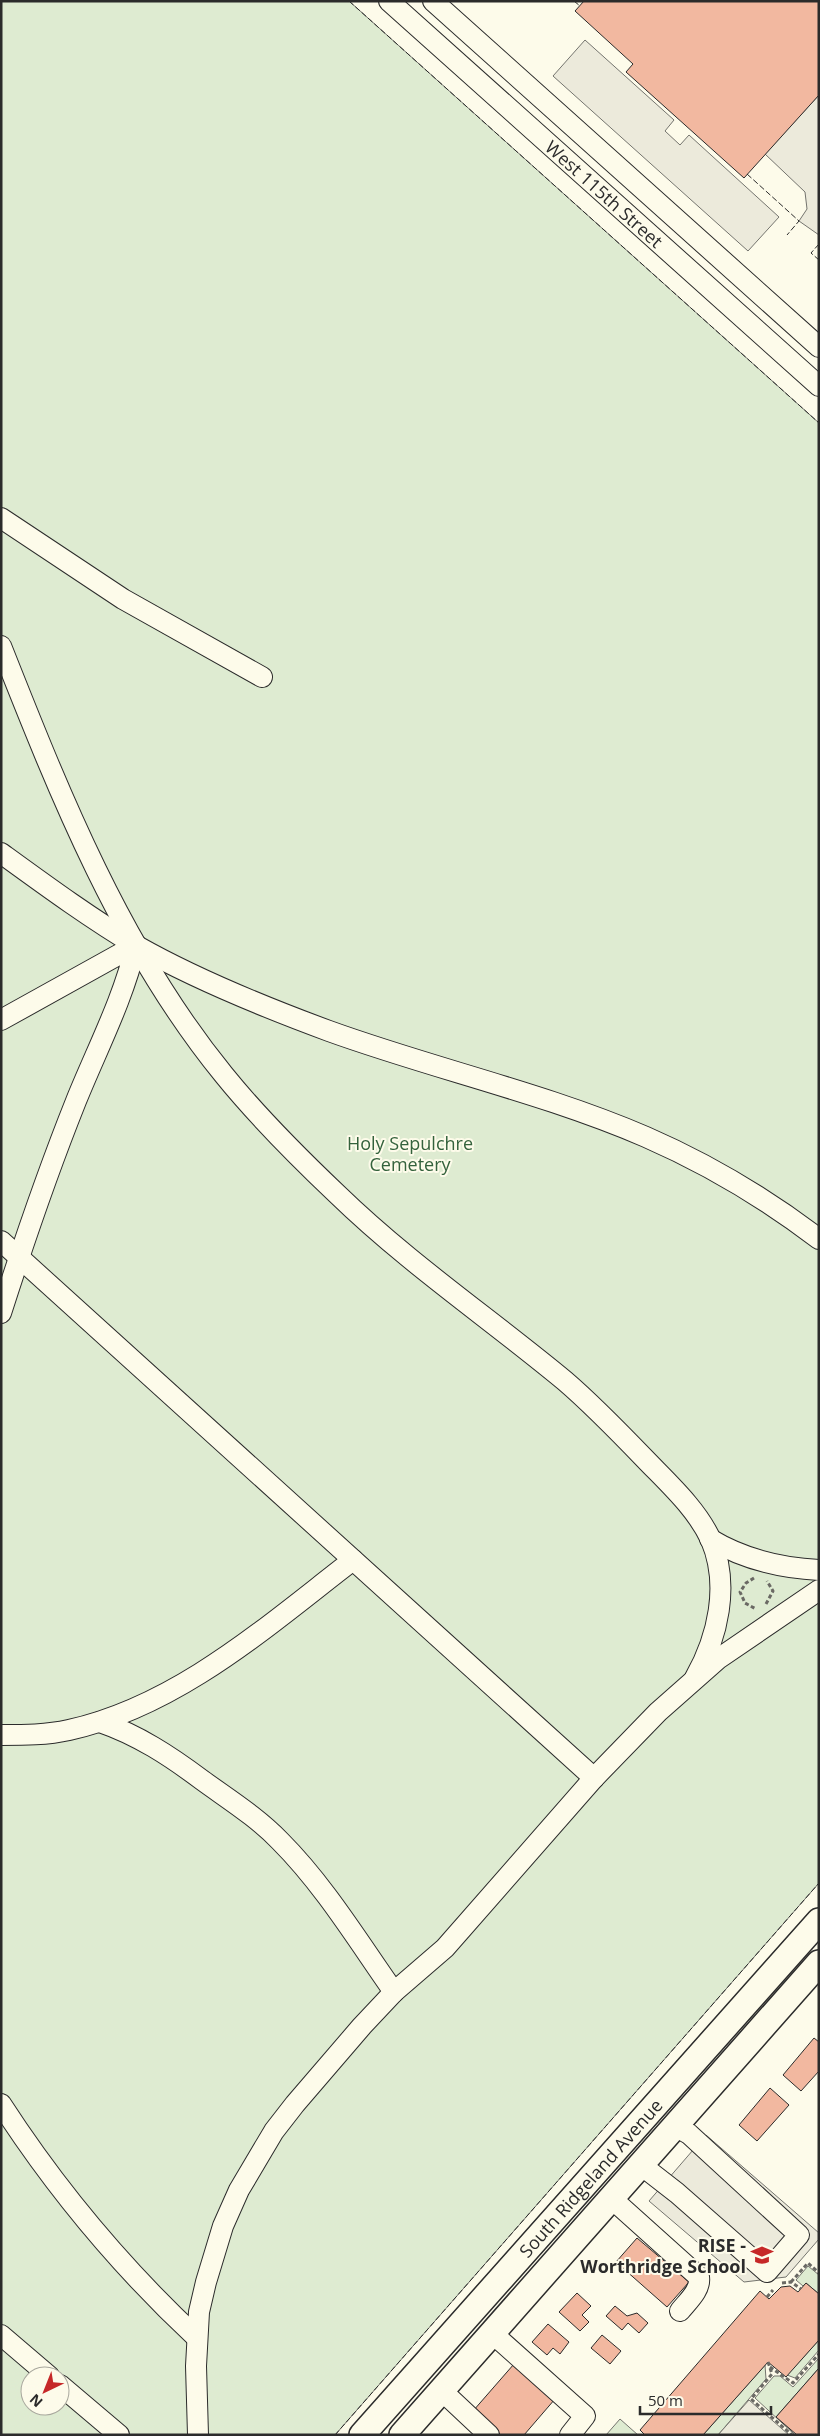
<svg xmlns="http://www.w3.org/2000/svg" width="820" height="2436" font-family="'Open Sans',sans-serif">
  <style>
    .green { fill: #deebd1; stroke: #74746e; fill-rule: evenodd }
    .parking { fill: #eceadb; stroke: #74746e }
    .building { fill: #f2b8a0; stroke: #2b2b2b }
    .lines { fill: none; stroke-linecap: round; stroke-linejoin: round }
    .minor-casing { stroke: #2b2b2b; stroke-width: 22 }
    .major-casing { stroke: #2b2b2b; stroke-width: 28 }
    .path { stroke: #6a6964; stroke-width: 3; stroke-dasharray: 4 2.5; stroke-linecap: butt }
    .minor { stroke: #fdfbea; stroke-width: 20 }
    .major { stroke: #fdfbea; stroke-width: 25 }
    .fence { stroke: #2b2b2b; stroke-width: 1; stroke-dasharray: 6 2.5; stroke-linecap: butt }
    .labels { text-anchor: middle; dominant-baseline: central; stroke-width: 4; stroke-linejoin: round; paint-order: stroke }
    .street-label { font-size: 18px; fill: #2b2b2b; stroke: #fdfbea }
    .park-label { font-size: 18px; fill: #34623c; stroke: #fdfbea }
    .poi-label { font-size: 18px; font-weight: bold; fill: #2b2b2b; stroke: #fdfbea; text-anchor: end }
  </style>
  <rect width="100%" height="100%" fill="#fdfbea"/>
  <g class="green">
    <path d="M1 1H349L819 423V1883L335 2435H1ZM30 2376H60V2406H30Z"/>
    <path d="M808 2266 819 2275V2294L806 2283 803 2286 796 2280Z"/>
    <path d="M819 2340V2350L795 2378 787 2375Z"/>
    <path d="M819 2358V2368L777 2416 795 2435 755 2398 774 2376H780L793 2387Z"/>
    <path d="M765 2365 766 2379 718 2435H703Z"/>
    <path d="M620 2419 638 2435H606Z"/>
  </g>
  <g class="parking">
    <path d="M585 40 674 120 665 131 680 145 689 135 779 217 748 251 553 76Z"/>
    <path d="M819 95V235L799 221 807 209 805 192 765 154Z"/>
    <path d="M706 2135 819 2233V2239L786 2277 744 2282 649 2201Z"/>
    <path d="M749 2400 789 2435H718Z"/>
  </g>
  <g class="building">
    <path d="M584 1H819V95L744 178 626 72 633 64 575 11Z"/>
    <path d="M814 2038 819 2042V2071L801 2091 783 2075Z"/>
    <path d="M770 2088 789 2105 757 2141 739 2125Z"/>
    <path d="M637 2238 689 2282 667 2307 616 2262Z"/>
    <path d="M806 2283 819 2294V2340L786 2377 768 2362 703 2435H645L640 2430 760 2291 769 2299 781 2287 790 2286 798 2292Z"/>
    <path d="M577 2293 591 2306 582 2315 589 2322 580 2331 559 2312Z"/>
    <path d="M615 2306 627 2316 637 2313 648 2323 639 2333 628 2323 622 2330 606 2316Z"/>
    <path d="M548 2324 569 2342 560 2354 553 2348 547 2355 532 2342Z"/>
    <path d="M602 2335 621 2351 610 2364 591 2348Z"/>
    <path d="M514 2364 555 2399 524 2435H501L473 2411Z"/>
    <path d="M819 2368V2435H797L776 2417Z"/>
  </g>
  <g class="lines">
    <g class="minor-casing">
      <g id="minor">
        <path id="s1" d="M389 1 819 386"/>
        <path d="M433 1 819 347"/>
        <path d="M1 518 123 599 262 677"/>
        <path d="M1 646C60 795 121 949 224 1075 258 1117 297 1156 337 1194 408 1263 489 1318 565 1381 593 1405 619 1432 645 1459 668 1483 697 1509 711 1540 730 1585 718 1637 695 1678"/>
        <path d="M1 853C45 885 90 918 137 946 197 980 264 1007 329 1031 434 1069 544 1093 646 1137 708 1164 765 1198 819 1239"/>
        <path d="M1 1020 136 945C123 1000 97 1049 76 1101 48 1171 24 1241 1 1313"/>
        <path d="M1 1241 594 1778"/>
        <path d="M710 1539C743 1559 780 1568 819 1570"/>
        <path d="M100 1722C138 1735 170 1756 202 1780 228 1799 257 1817 280 1841 324 1885 358 1941 394 1992"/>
        <path d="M1 1735C24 1735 47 1735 69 1730 178 1706 267 1626 353 1560"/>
        <path d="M1 2104C58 2192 121 2267 197 2338"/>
        <path d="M641 2165 677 2193 767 2272 799 2235 689 2134 675 2126"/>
        <path d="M611 2198 699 2277C701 2290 688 2301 680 2311"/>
        <path d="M492 2333 585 2416 570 2435"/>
        <path d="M1 2335 49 2376"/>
        <path d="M60 2385 119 2435"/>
        <path d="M441 2390 489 2435"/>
        <path d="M198 2435 196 2366 199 2312 206 2282 223 2226 239 2190 274 2131 295 2104 362 2026 394 1992 445 1948 594 1778 658 1712 718 1659 819 1590"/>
      </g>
    </g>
    <g class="major-casing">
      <g id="major">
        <path id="s2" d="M362 2435 819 1921"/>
        <path d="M402 2435 819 1963"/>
      </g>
    </g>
    <g class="path">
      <path d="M754 1578 746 1583 740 1592 745 1603 756 1609"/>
      <path d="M766 1604 773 1591 767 1581"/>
      <path d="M791 2282 808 2263 819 2273"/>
      <path d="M782 2283 791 2282 801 2289"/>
      <path d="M767 2297 773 2290"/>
      <path d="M768 2362 772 2374 751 2399 792 2435"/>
      <path d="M770 2367 793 2383 819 2354"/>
    </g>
    <use href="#minor" class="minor"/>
    <use href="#major" class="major"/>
    <g class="fence">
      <path d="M349 1 819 423"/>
      <path d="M574 1 580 6"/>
      <path d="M747 174 799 221 787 235"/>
      <path d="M819 244 811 253 819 260"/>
      <path d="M335 2435 819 1883"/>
    </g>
  </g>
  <defs>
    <g id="school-bare" transform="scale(1.725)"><path d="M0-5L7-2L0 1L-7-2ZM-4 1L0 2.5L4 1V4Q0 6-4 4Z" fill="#c62828" stroke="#fdfbea" stroke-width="2.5" paint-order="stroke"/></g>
  </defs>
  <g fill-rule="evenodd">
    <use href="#school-bare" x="762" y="2255"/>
  </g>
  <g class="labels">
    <g class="street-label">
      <text stroke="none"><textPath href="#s1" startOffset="289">West 115th Street</textPath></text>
      <text stroke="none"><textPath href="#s2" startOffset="344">South Ridgeland Avenue</textPath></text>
    </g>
    <g class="park-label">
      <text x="410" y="1143">Holy Sepulchre<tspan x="410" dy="21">Cemetery</tspan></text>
    </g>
    <g class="poi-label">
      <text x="746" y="2245">RISE -<tspan x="746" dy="21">Worthridge School</tspan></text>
    </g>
  </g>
  <rect width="820" height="2436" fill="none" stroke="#2b2b2b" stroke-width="5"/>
  <g transform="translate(45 2391) rotate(223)"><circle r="24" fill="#fdfbea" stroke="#a9a89e"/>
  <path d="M0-4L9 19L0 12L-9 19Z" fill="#c62828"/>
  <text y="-8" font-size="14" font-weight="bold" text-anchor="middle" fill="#2b2b2b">N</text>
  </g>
  <path d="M640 2406v8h131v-8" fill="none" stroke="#2b2b2b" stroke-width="2.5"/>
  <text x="648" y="2406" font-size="15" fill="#2b2b2b" stroke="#fdfbea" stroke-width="4" paint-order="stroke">50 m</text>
</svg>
